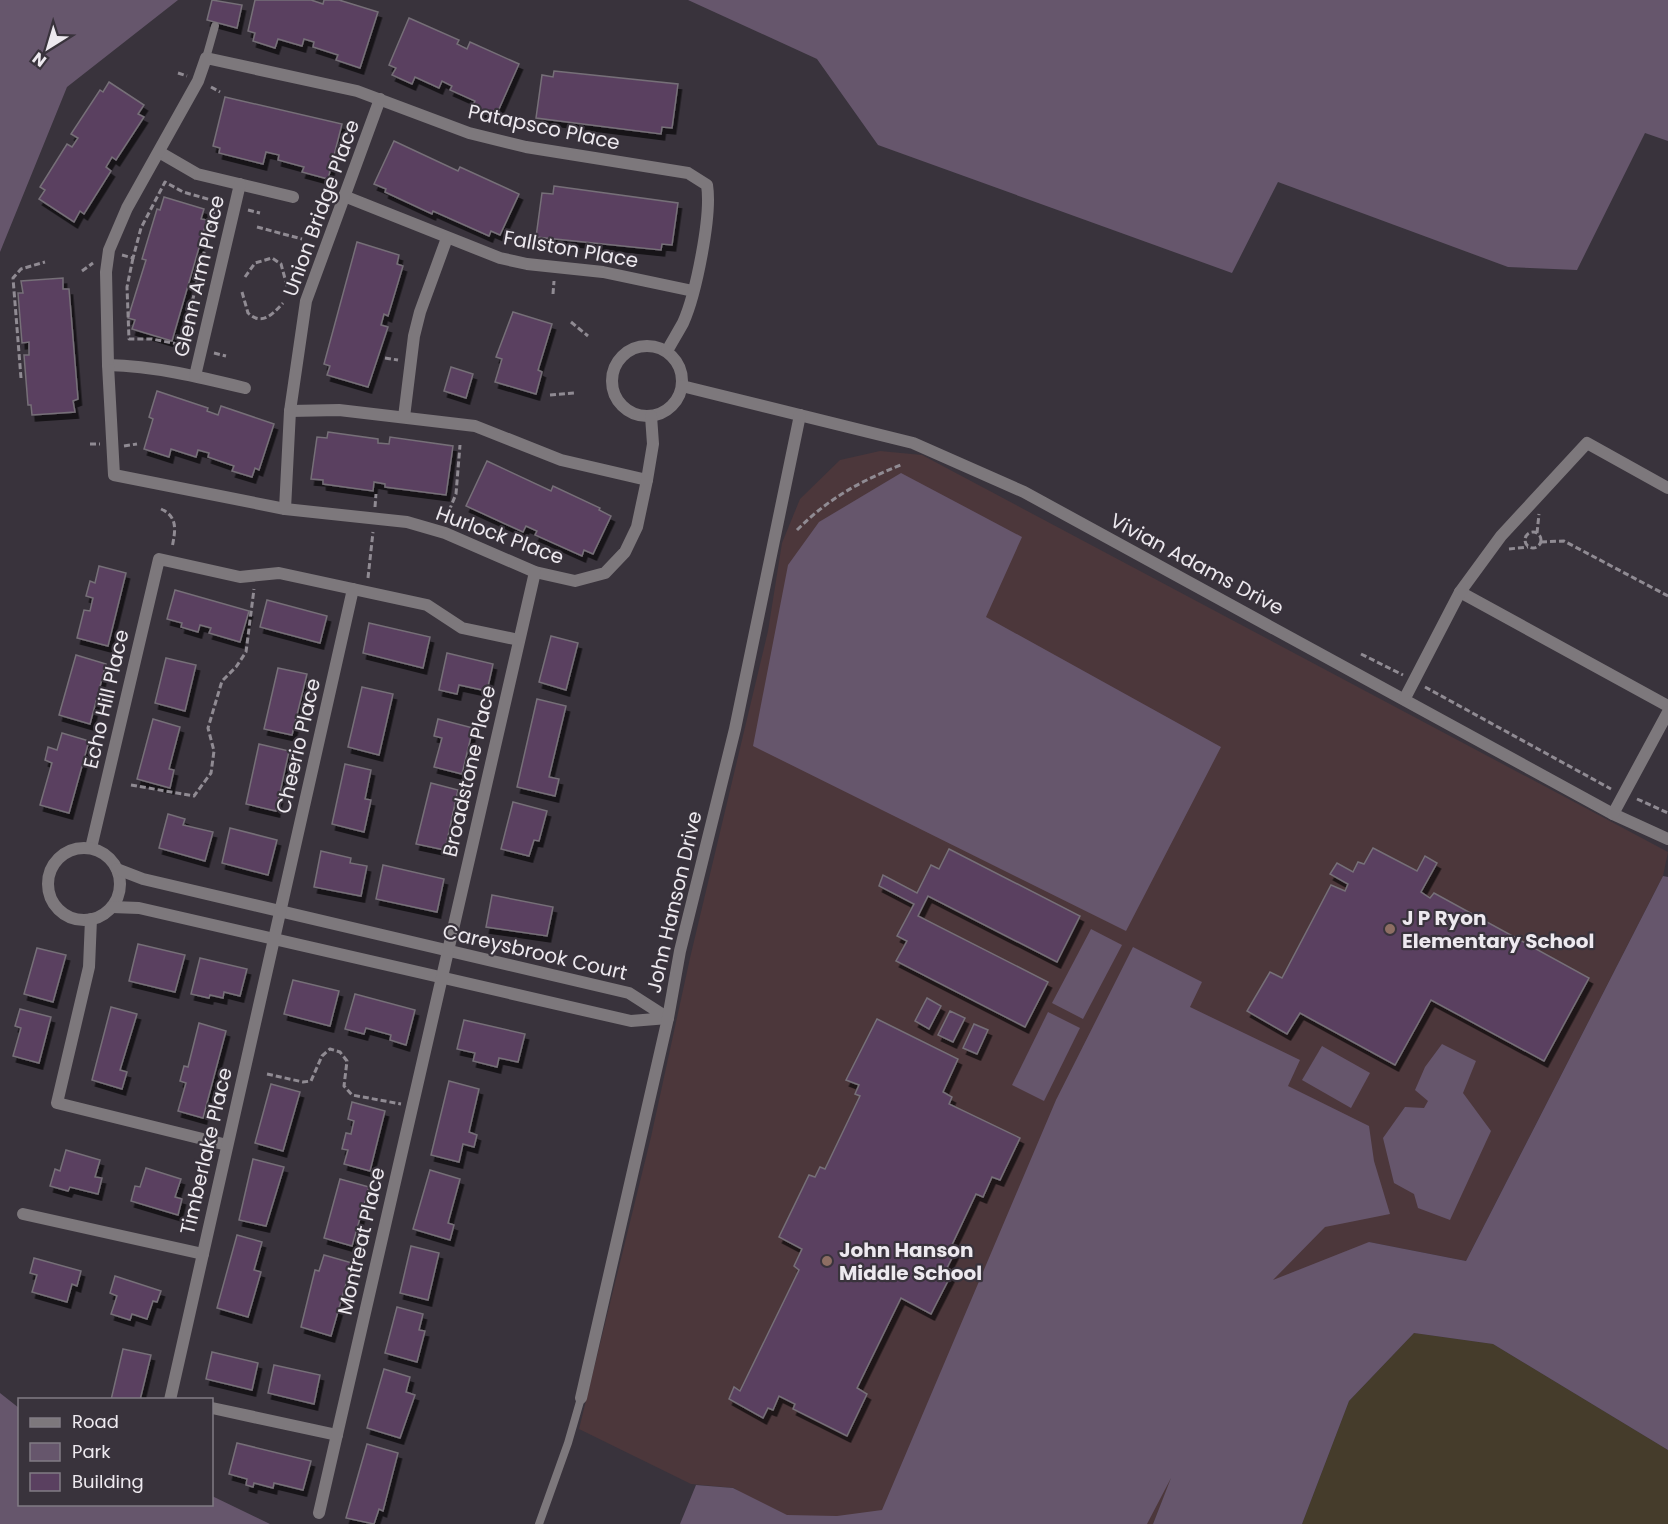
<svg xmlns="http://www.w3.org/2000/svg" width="1668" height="1524" font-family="Poppins,sans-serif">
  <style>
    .industrial { fill: #453c2b }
    .education { fill: #4c373b }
    .green { fill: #66566c }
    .building { fill: #5a4060; stroke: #766f78; stroke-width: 1.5; filter: url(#shadow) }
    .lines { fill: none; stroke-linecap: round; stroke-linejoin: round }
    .path { stroke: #908b93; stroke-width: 3; stroke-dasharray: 6 3; stroke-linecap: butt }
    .service { stroke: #7d787c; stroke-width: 8 }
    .minor { stroke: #7d787c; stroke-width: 12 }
    .education-dot { fill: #8d6e63; stroke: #39333c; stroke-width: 2 }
    .labels { text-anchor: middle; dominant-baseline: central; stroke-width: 4.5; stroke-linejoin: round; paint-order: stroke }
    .street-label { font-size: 20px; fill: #ede9ef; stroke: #39333c }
    .poi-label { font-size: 20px; font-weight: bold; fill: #ede9ef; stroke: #39333c; text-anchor: start }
  </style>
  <defs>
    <filter id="shadow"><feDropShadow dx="3.5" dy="6" stdDeviation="0" flood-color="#0009"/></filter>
  </defs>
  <rect width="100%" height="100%" fill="#39333c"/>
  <path class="industrial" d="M1414 1333 1493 1344 1668 1450V1524H1302L1349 1401Z"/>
  <path class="education" d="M880 451 922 455 1668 852 1663 876 1466 1261 1369 1242 1220 1356 1153 1524H787L734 1488 691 1484 579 1429 651 1137 690 958 768 631 782 543 800 499 840 460Z"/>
  <g class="green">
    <path d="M0 0H178L67 87 0 252Z"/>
    <path d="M688 0H1668V141L1645 133 1577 270 1508 267 1278 182 1232 273 878 145 817 59Z"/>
    <path d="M901 473 1022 537 986 617 1221 747 1126 931 753 746 788 565 819 522Z"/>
    <path d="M1663 876 1668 877V1450L1493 1344 1414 1333 1349 1401 1302 1524H1153L1171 1478 1147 1524H680L696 1485 733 1488 787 1515 837 1516 882 1510 1056 1100 1133 947 1202 982 1190 1007 1300 1060 1288 1086 1369 1126 1374 1161 1390 1214 1325 1227 1273 1280 1369 1242 1466 1261Z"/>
    <path d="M1091 929 1122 945 1083 1019 1052 1003Z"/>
    <path d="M1048 1012 1080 1028 1044 1101 1012 1085Z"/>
    <path d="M1442 1044 1476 1061 1463 1093 1491 1131 1450 1220 1418 1208 1414 1194 1394 1183 1383 1138 1405 1107 1424 1108 1428 1101 1415 1090 1425 1067Z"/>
    <path d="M1322 1046 1370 1073 1351 1108 1302 1080Z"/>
    <path d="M0 1393 19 1408 20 1504H212V1496L270 1524H0Z"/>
  </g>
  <g class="building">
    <path d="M212 0 242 5 237 28 207 20Z"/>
    <path d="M255 0H311L323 4 324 0H339L378 12 360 68 336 60 338 55 313 47 314 42 304 39 302 46 278 39 275 48 253 41 255 33 248 31Z"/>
    <path d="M409 18 459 40 457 44 467 49 470 42 519 64 495 118 472 107 475 101 450 90 452 86 442 81 439 88 415 77 412 84 392 75 396 68 389 65Z"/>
    <path d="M554 71 678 84 672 128 662 127 661 134 536 118 542 75 553 77Z"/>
    <path d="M109 82 144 105 138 114 144 117 116 160 112 157 106 167 111 171 84 214 80 211 74 222 39 199 45 190 40 187 67 144 72 147 78 138 71 134 100 90 103 92Z"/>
    <path d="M225 97 342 124 328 179 302 172 304 167 278 160 279 155 266 152 263 164 219 153 220 148 213 146Z"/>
    <path d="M394 141 458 171 460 167 519 194 500 235 491 231 489 236 433 211 432 214 385 192 386 189 374 184Z"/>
    <path d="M554 186 678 203 672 245 662 244 661 250 536 237 542 193 553 194Z"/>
    <path d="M164 197 204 209 201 219 207 220 172 341 132 329 135 320 128 318 146 260 142 259 157 209 160 210Z"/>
    <path d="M357 242 399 255 397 264 403 266 388 316 384 314 381 325 388 327 368 387 327 375 330 366 324 364Z"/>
    <path d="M63 278V289H69L78 399 73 401 75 412 32 415 31 405H28L24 355H29V342L22 343 18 293H23L21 281Z"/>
    <path d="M513 312 552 324 538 370 542 372 536 394 495 382 502 359 496 357Z"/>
    <path d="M451 367 473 374 466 398 444 391Z"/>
    <path d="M157 391 208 408 207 411 218 415 221 406 274 424 259 470 255 468 252 477 232 471 234 466 208 457 209 453 198 450 196 457 171 449 169 457 144 449 153 419 149 417Z"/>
    <path d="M328 432 378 439V443L389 444 390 437 453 446 446 495 385 487V484L374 482 373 491 323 484V480L311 479 317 437 327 438Z"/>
    <path d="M487 461 551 491 553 486 600 508 599 510 611 516 593 554 584 550 582 556 535 535 537 531 526 526 523 532 466 506Z"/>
    <path d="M99 566 126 573 108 646 77 638 84 610 90 611 93 598 86 596 90 581 95 583Z"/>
    <path d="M175 590 249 611 240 642 209 633 211 628 200 625 198 632 181 627 182 623 167 619Z"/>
    <path d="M267 600 327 616 320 643 260 627Z"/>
    <path d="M369 623 430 637 423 668 363 653Z"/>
    <path d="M551 636 578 643 566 690 539 682Z"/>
    <path d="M447 653 493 664 487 691 459 685 457 694 439 690Z"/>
    <path d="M76 655 106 664 90 724 59 715Z"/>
    <path d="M166 658 196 665 185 711 155 703Z"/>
    <path d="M278 668 307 674 292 735 264 729Z"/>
    <path d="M362 687 393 694 379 755 348 747Z"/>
    <path d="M537 699 566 706 549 777 559 779 555 796 517 787Z"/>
    <path d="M153 719 180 727 169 769 174 770 170 788 137 779Z"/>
    <path d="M438 719 473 728 462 774 434 767 442 738 434 736Z"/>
    <path d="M62 733 89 741 69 813 40 805 52 763 45 760 48 747 57 750Z"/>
    <path d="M259 744 289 751 276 811 246 804Z"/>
    <path d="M345 764 371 770 365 799 371 800 364 832 332 824Z"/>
    <path d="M431 783 458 790 445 850 416 844Z"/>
    <path d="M513 802 547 811 539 841 534 840 529 856 501 849Z"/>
    <path d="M168 814 185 819 183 825 213 832 205 861 159 848Z"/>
    <path d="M230 828 277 840 268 875 222 863Z"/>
    <path d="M1373 848 1417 871 1425 856 1437 863 1421 892 1430 898 1434 893 1589 978 1544 1061 1431 1000 1395 1065 1300 1013 1287 1034 1247 1011 1270 972 1282 978 1331 885 1345 891 1348 884 1330 874 1337 863 1353 872 1358 862 1364 864Z"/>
    <path d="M949 849 1080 916 1057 962 928 896 918 916 1048 982 1025 1027 896 961 907 941 897 936 914 904 879 886 883 875 917 893 931 865 939 869Z"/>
    <path d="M321 851 351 858 350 863 367 866 361 896 314 887Z"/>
    <path d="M383 865 444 879 437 912 376 899Z"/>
    <path d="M492 895 553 907 547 936 486 927Z"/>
    <path d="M138 944 185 955 175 992 129 981Z"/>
    <path d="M37 948 66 955 53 1002 24 994Z"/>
    <path d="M200 958 247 969 240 996 224 992 223 998 210 995 209 998 191 994Z"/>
    <path d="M293 980 339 991 330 1026 284 1014Z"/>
    <path d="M355 994 415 1010 406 1045 390 1040 391 1035 366 1028 364 1034 345 1029Z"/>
    <path d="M927 998 941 1006 929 1029 915 1021Z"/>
    <path d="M111 1007 137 1014 120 1070 127 1072 122 1089 92 1080Z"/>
    <path d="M20 1009 51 1017 39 1063 13 1056 21 1028 15 1026Z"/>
    <path d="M950 1011 965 1018 953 1042 938 1035Z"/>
    <path d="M877 1019 958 1059 943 1092 952 1097 949 1104 1020 1138 1000 1180 992 1177 983 1197 976 1194 951 1247 956 1250 947 1268 953 1271 931 1314 901 1298 857 1388 867 1394 847 1436 793 1409 795 1404 779 1396 773 1410 768 1408 763 1418 729 1399 734 1387 740 1391 799 1270 794 1266 802 1249 779 1237 809 1175 815 1177 820 1167 825 1169 860 1096 855 1094 859 1085 846 1080Z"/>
    <path d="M464 1020 525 1034 518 1062 499 1058 497 1067 473 1061 475 1053 457 1049Z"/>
    <path d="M199 1023 226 1031 203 1118 178 1111 186 1083 180 1081 184 1066 188 1067Z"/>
    <path d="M974 1024 988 1030 977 1054 963 1048Z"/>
    <path d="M449 1081 479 1089 469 1132 477 1135 474 1147 463 1144 459 1162 431 1155Z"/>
    <path d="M271 1084 300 1092 283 1151 255 1143Z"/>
    <path d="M352 1102 385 1111 370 1171 344 1164 348 1150 342 1149 346 1133 351 1134 354 1121 348 1119Z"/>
    <path d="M66 1150 100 1160 95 1177 102 1178 98 1194 70 1187 68 1191 50 1186 55 1169 60 1171Z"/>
    <path d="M253 1159 284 1167 266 1226 239 1220Z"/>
    <path d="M146 1168 181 1179 175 1197 182 1199 178 1215 131 1201 135 1186 140 1187Z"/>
    <path d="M430 1170 460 1179 448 1223 454 1225 450 1240 413 1229Z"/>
    <path d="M340 1179 369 1187 352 1246 324 1238Z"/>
    <path d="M237 1235 262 1242 254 1270 261 1272 248 1317 217 1308Z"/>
    <path d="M411 1246 439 1253 428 1300 400 1293Z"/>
    <path d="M324 1255 352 1263 331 1336 301 1327 315 1270 319 1271Z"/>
    <path d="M34 1258 81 1271 77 1286 72 1284 67 1302 32 1292 37 1275 30 1273Z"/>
    <path d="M115 1276 161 1291 157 1302 153 1301 147 1319 132 1314 130 1320 111 1314 117 1296 110 1293Z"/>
    <path d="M397 1307 423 1314 419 1330 425 1331 417 1362 385 1353Z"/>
    <path d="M123 1349 151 1355 140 1400H111Z"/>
    <path d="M212 1352 258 1363 252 1390 206 1379Z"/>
    <path d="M274 1365 320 1375 314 1404 268 1393Z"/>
    <path d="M384 1369 410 1377 406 1392 415 1395 400 1438 367 1428Z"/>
    <path d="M237 1443 311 1461 303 1490 274 1483 273 1488 254 1483 253 1487 246 1485 247 1479 229 1474Z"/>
    <path d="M367 1444 398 1453 383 1511 379 1509 374 1524 346 1518Z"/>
  </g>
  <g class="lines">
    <g class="path">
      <path d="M178 73 187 76"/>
      <path d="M211 87 220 92"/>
      <path d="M248 210 260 213"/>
      <path d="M257 227 302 239"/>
      <path d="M122 255 133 258 141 228 165 182 183 192 222 203"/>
      <path d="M133 258 127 287 129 339H152L188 346"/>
      <path d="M82 271 93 263"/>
      <path d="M245 277 255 263 272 258 281 264 287 286"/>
      <path d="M242 292 248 313C262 326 272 315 283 303"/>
      <path d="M553 294 554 281"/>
      <path d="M571 322 588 336"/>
      <path d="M182 345 216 202"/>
      <path d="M214 353 226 356"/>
      <path d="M385 358 398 360"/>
      <path d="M21 378 13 278 21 269 45 262"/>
      <path d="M550 395 574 393"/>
      <path d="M90 444H100"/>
      <path d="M124 446 137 444"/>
      <path d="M375 507 376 494"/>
      <path d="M161 509C179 517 175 532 172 548"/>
      <path d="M449 511 456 494 460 445"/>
      <path d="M797 530C830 497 861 481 903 464"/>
      <circle cx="1533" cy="540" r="8"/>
      <path d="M1537 533 1539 514"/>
      <path d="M1541 542 1564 541 1668 596"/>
      <path d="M1509 549 1528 547"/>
      <path d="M368 578 373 532"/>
      <path d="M1361 654 1403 675"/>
      <path d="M1425 687 1611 789"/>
      <path d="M131 785 194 796 211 773 214 751 208 728 222 681 236 667 246 652 254 589"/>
      <path d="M1637 799 1668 813"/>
      <path d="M267 1074 303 1082 311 1081 322 1056 330 1049 340 1052 347 1061 344 1086 352 1095 401 1104"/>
    </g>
    <g class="service">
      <path d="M206 58 215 26"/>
      <path d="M539 1524 568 1443 581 1398"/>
    </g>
    <g class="minor">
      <path d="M159 152 197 174 293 197"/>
      <path d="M344 196 500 258 527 264 603 272 693 291"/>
      <circle cx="647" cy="381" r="35"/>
      <path d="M108 365C154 366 200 377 245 388"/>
      <path d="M195 376 240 184"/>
      <path d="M682 386 913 443 1024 492 1613 814 1668 839"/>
      <path d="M290 411 339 410 475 426 561 460 647 480"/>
      <path d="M651 416 653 444 647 480 637 527 625 552 605 573 575 581 535 572 445 533 407 522 285 509 114 475 108 365 106 272 109 250 127 208 198 81 206 58 357 91 469 133 526 147 688 173 707 185C712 215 696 294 683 323 678 332 672 342 667 351"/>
      <path d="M404 417 414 336 420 312 447 238"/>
      <path d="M285 509 290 411 306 301 380 99"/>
      <path d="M1460 592 1668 706"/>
      <path d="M1405 698 1460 592 1501 536 1587 443 1668 488"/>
      <path d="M1613 814 1668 712"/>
      <path d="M91 848 159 559 240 577 279 573 427 605 462 628 519 640"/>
      <circle cx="84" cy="884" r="36"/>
      <path d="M112 907 139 908 631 1021 668 1018 629 993 143 879 117 869"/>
      <path d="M91 919 89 967 57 1103 227 1145"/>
      <path d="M23 1214 203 1254"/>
      <path d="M581 1398 668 1018 680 951 735 729 800 415"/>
      <path d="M170 1400 353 589"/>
      <path d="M212 1408 337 1435"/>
      <path d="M319 1513 535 572"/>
    </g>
  </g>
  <g class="education-dot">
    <circle cx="1390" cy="929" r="6"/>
    <circle cx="827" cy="1261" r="6"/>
  </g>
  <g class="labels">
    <g class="street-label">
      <text transform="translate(544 127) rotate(12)">Patapsco Place</text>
      <text transform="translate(321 208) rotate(-70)">Union Bridge Place</text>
      <text transform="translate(571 249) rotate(10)">Fallston Place</text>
      <text transform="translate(199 276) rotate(-77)">Glenn Arm Place</text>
      <text transform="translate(500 535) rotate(20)">Hurlock Place</text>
      <text transform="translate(1197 564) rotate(28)">Vivian Adams Drive</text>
      <text transform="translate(106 699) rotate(-77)">Echo Hill Place</text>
      <text transform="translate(298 746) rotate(-77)">Cheerio Place</text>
      <text transform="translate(469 771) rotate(-77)">Broadstone Place</text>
      <text transform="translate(674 902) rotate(-77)">John Hanson Drive</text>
      <text transform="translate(535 952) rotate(13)">Careysbrook Court</text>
      <text transform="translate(206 1151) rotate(-77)">Timberlake Place</text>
      <text transform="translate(361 1241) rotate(-77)">Montreat Place</text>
    </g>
    <g class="poi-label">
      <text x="1402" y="918">J P Ryon<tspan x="1402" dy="23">Elementary School</tspan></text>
      <text x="839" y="1250">John Hanson<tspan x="839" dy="23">Middle School</tspan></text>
    </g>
  </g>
  <rect x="18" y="1398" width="195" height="108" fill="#39333c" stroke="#817c84" stroke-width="1.5"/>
  <rect x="30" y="1418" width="30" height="9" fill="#7d787c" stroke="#817c84" stroke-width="1.5"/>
  <text x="72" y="1428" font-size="18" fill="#ede9ef">Road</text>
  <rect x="30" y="1443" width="30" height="18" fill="#66566c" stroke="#817c84" stroke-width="1.5"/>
  <text x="72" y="1458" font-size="18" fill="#ede9ef">Park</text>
  <rect x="30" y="1473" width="30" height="18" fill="#5a4060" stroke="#817c84" stroke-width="1.5"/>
  <text x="72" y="1488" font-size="18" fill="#ede9ef">Building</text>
  <g transform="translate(48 48) rotate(217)" stroke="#39333c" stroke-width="4.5" paint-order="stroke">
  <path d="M0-4.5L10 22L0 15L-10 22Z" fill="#ede9ef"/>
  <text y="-9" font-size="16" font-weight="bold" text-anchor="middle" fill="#ede9ef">N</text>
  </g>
</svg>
